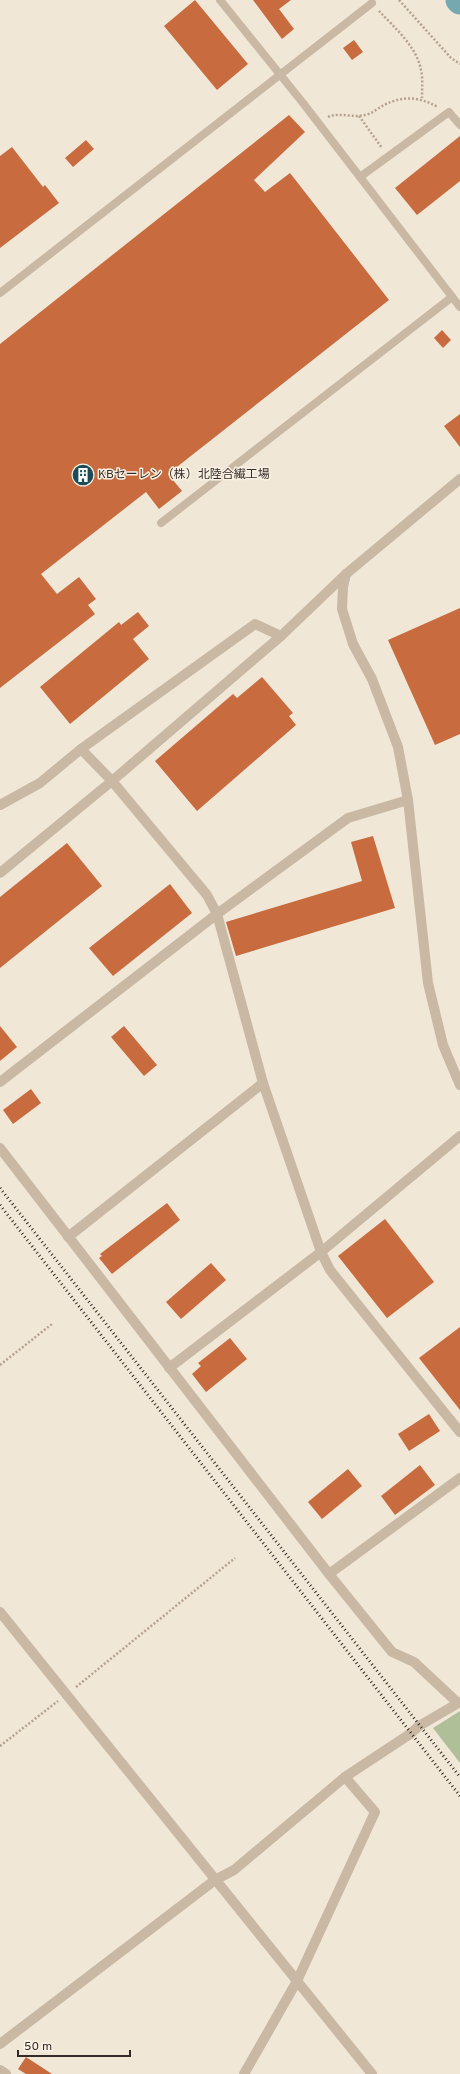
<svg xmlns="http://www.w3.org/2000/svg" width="460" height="2074" font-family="Overpass,'Noto Sans JP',sans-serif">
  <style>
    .green { fill: #afc098 }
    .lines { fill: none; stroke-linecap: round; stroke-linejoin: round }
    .river { stroke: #76a8af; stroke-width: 27 }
    .building { fill: #c86b3f }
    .path { stroke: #b5a28e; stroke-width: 2.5; stroke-dasharray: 2 2; stroke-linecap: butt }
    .service { stroke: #c9b8a4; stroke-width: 8 }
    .minor { stroke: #c9b8a4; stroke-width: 10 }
    .tertiary { stroke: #c9b8a4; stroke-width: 10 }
    .rail { stroke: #342b26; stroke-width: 3; stroke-dasharray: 1 3; stroke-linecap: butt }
    .labels { text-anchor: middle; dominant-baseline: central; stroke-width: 3; stroke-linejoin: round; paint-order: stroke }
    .poi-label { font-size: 12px; fill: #342b26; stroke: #f9f1e4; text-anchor: start }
  </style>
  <rect width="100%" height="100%" fill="#f1e7d7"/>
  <path class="green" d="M460 1711V1763L433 1728Z"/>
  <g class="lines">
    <path class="river" d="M459 0 460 1"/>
  </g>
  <g class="building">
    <path d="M195 0 248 64 217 90 164 26Z"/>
    <path d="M253 0H291L279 9 294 29 282 39Z"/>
    <path d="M354 40 363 52 352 60 343 48Z"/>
    <path d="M289 115 305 132 254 180 265 192 290 173 389 300 168 474 182 491 159 509 146 492 41 574 57 594 79 577 96 599 88 605 95 614 0 688V344Z"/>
    <path d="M460 136V181L417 215 395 188Z"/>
    <path d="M86 140 94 149 73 167 65 158Z"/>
    <path d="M12 147 43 187 45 185 59 203 0 248V156Z"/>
    <path d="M442 330 451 340 443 348 434 338Z"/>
    <path d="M460 414V447L444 426Z"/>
    <path d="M460 608V734L435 745 388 640Z"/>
    <path d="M138 612 149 626 133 639 149 659 70 724 40 687 119 622 121 625Z"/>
    <path d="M262 677 293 713 289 716 296 725 197 811 155 761 233 694 237 698Z"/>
    <path d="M373 836 395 908 236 956 226 922 362 881 351 842Z"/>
    <path d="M67 843 102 886 0 968V897Z"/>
    <path d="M170 884 192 913 113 976 89 948Z"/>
    <path d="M0 1026 17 1047 0 1061Z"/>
    <path d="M124 1026 157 1065 144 1076 111 1037Z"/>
    <path d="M31 1089 41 1103 13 1124 3 1110Z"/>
    <path d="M167 1203 180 1220 112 1274 99 1258 102 1256 100 1254Z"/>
    <path d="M385 1219 434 1282 387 1318 338 1256Z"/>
    <path d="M211 1263 226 1280 181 1319 166 1302Z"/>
    <path d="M460 1327V1410L419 1358Z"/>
    <path d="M230 1338 247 1359 206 1392 192 1374 201 1366 198 1363Z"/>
    <path d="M429 1414 440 1431 409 1451 398 1434Z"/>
    <path d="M420 1465 435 1485 395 1515 381 1496Z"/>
    <path d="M348 1469 362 1486 322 1519 308 1502Z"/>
    <path d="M26 2057 52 2074H26L18 2069Z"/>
  </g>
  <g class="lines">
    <g class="path">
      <path d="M399 0 451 58 460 64"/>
      <path d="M379 11C394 27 417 47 421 70 423 79 422 89 422 98"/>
      <path d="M359 116 382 148"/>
      <path d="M328 117C338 112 353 118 365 115 372 114 378 108 384 105 405 95 419 97 438 107"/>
      <path d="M0 1365 52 1324"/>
      <path d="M76 1687 235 1558"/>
      <path d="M0 1746 58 1701"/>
    </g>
    <g class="service">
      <path d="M220 0 303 103 460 307"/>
      <path d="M360 177 449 112 460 125"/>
      <path d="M0 293 372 3"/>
      <path d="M161 523 452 297"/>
    </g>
    <g class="minor">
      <path d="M81 749 112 781 207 895 217 914 263 1083 321 1252 330 1270 460 1432"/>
      <path d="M0 805 40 783 81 749 255 624 281 636"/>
      <path d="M0 873 112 781 281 636 346 574 460 479"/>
      <path d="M0 1082 217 914 348 818 408 800"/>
      <path d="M0 1148 329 1574 392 1652 414 1662 458 1703"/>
      <path d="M68 1237 263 1083"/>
      <path d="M169 1368 321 1252 460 1136"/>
      <path d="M329 1574 460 1478"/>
      <path d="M0 2044 215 1880 234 1870 345 1777 410 1734 419 1726 460 1702"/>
      <path d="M0 2070 6 2074"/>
      <path d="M244 2074 297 1981 375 1812 345 1777"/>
    </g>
    <g class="tertiary">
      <path d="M346 574 343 587 342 609 353 644 372 679 398 747 408 800 428 983 443 1045 460 1085"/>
      <path d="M0 1612 372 2074"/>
    </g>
    <g class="rail">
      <path d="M0 1188 460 1777"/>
      <path d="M0 1205 460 1796"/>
    </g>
  </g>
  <defs>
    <g id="building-disc" transform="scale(1.15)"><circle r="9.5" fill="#1b4d56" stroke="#f9f1e4"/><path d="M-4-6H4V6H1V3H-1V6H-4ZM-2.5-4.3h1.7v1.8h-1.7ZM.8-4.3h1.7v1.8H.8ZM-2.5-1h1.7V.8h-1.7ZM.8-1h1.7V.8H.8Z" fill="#fff"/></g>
  </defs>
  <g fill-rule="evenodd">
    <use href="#building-disc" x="83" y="475"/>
  </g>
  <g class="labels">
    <g class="poi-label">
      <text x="98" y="475">KBセーレン（株）北陸合繊工場</text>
    </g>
  </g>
  <path d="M18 2050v6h112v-6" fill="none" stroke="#342b26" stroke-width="2"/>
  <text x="24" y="2050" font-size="12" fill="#342b26" stroke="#f9f1e4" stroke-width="3" paint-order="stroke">50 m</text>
</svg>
